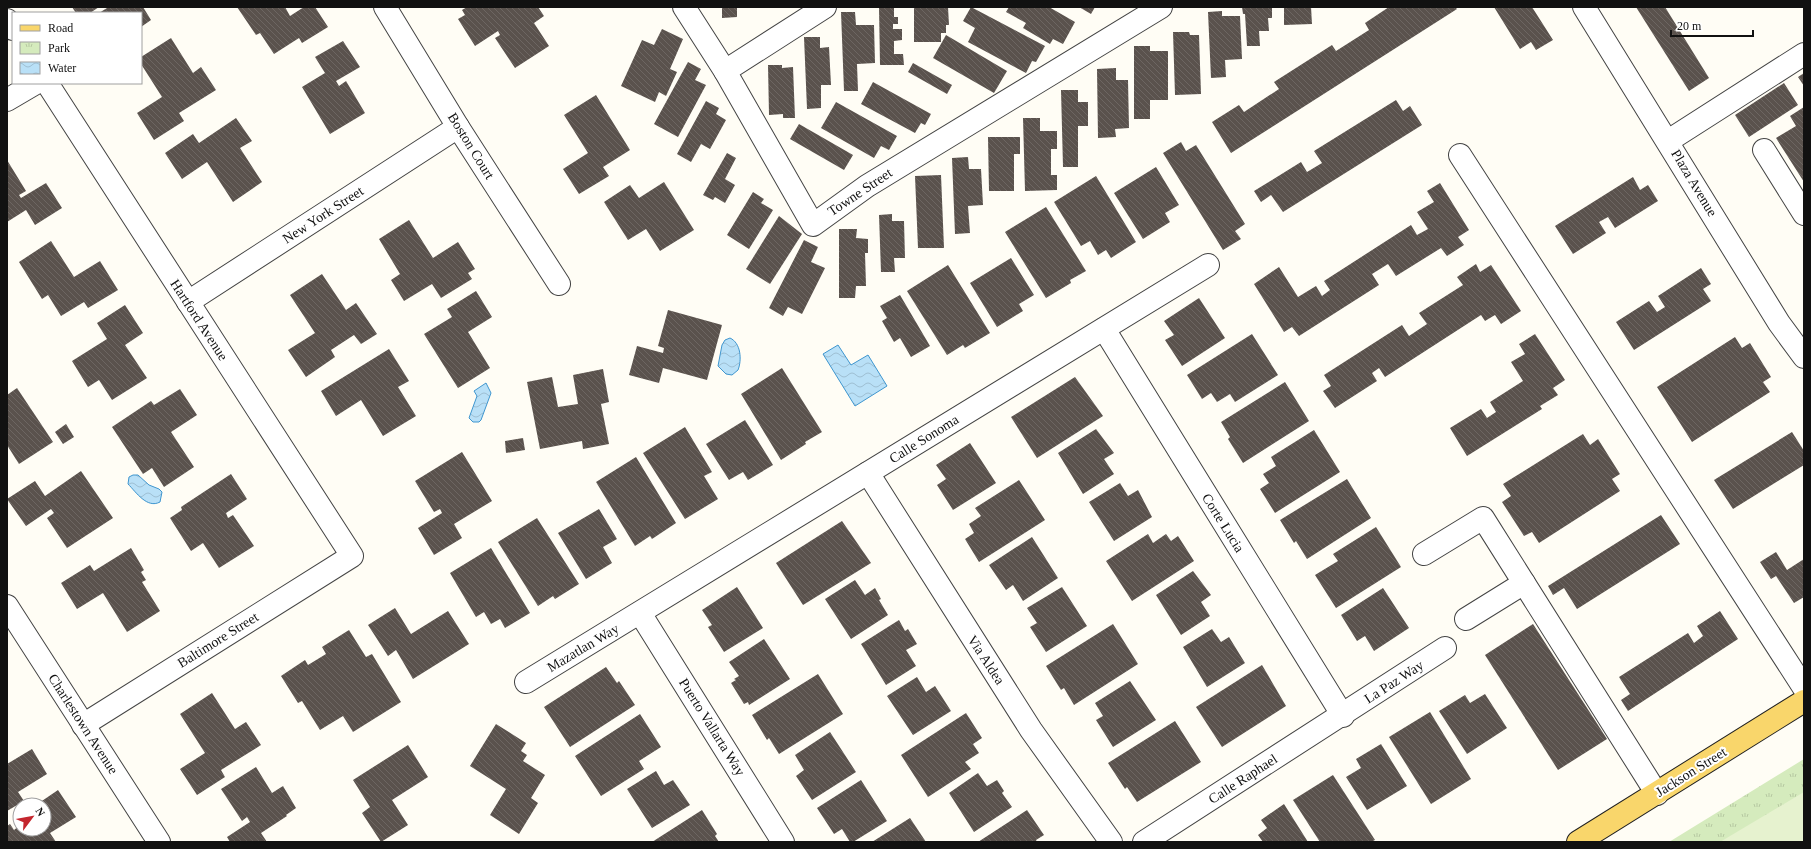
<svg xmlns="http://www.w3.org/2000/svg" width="1811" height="849" font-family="Georgia,serif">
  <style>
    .park { fill: url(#park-tufts) }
    .pitch { fill: #e6f2cf }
    .water { fill: url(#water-waves); stroke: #3f96cf }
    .building { fill: url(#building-back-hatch) }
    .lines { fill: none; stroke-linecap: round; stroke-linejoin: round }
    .minor-casing { stroke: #444; stroke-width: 24 }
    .major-casing { stroke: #222; stroke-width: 24 }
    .minor { stroke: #fff; stroke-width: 22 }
    .major { stroke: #f9d66b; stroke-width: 22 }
    .labels { text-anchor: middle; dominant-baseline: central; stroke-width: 4; stroke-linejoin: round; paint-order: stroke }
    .street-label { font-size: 14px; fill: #111; stroke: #fff }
  </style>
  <defs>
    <pattern id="park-tufts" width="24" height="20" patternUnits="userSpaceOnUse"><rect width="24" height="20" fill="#d5ebbd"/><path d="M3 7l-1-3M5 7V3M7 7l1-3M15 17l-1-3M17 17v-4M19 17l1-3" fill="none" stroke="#b6c8a1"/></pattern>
    <pattern id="water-waves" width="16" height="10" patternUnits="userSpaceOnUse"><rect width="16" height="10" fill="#b9e0f7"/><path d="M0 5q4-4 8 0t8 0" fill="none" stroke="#9ebfd3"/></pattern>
    <pattern id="building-back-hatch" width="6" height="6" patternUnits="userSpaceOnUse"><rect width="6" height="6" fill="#5a524d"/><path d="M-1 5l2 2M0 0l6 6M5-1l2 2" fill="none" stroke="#6d6662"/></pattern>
  </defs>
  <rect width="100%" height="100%" fill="#fffdf5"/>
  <path class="park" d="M1804 759V842H1669Z"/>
  <path class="pitch" d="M1804 792V842H1720Z"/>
  <g class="water">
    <path d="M730 338C741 343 742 360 738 370L732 375 726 374 718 366 722 345 725 340Z"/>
    <path d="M838 345 851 365 868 355 887 386 855 406 823 354Z"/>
    <path d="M486 383 491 393 481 420 479 422H473L469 418 477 396 474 391Z"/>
    <path d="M133 475H138L149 485 159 489 162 492 160 502C147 509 136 492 128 484L129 477Z"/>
  </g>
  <g class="building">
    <path d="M72 7H99L90 13H76Z"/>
    <path d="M106 7H143L151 20 141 27V13H99L107 8Z"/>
    <path d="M237 7H285L290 16 304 7H315L328 27 302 43 299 38 274 54 260 33 256 35Z"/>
    <path d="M467 7H538L544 16 534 23 549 46 515 68 495 38 500 35 498 31 475 46 458 19 465 15 462 10Z"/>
    <path d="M722 7H737V17L722 18Z"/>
    <path d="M879 7H894V17H898V24H893V29H902V40L894 41V54H903L904 65H880Z"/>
    <path d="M914 7H948L949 25H946V33H941V42H914Z"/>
    <path d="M971 7 1045 46 1036 62 1032 61 1026 73 968 42 975 28 963 21Z"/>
    <path d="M1009 7H1049L1075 22 1063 44 1053 39 1050 44 1023 28 1026 23 1006 12Z"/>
    <path d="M1079 7H1095L1091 14Z"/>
    <path d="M1242 7H1272V18H1268L1269 31H1259L1260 46H1247L1245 14H1243Z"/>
    <path d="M1284 7H1311L1312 24 1284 25Z"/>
    <path d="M1389 7H1455L1457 9 1231 153 1212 122 1239 105 1244 112 1279 89 1274 82 1332 45 1336 51 1369 30 1365 23Z"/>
    <path d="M1494 7H1532L1553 40 1536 50 1531 42 1520 49Z"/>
    <path d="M1636 7H1665L1709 78 1689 91Z"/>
    <path d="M1222 11V16H1240L1242 59 1225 60 1226 77 1211 78 1208 12Z"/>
    <path d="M841 12H855L856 25H874L875 63 857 64 858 91H844Z"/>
    <path d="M662 29 683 39 670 69 677 72 666 96 659 92 655 102 621 86 642 40 654 45Z"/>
    <path d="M1173 32H1189L1190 35H1199L1201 94 1175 95Z"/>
    <path d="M946 35 1007 71 994 93 933 58Z"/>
    <path d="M804 37H820V48L829 47 831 85H821V108L807 109Z"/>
    <path d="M171 38 193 73 201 67 216 90 179 113 184 121 154 140 137 113 162 97 141 64V57Z"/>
    <path d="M343 41 360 67 336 81 339 86 346 81 365 113 330 134 302 87 325 73 315 57Z"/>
    <path d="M1134 46H1150V51H1168V100H1150V119H1134Z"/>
    <path d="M688 62 701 69 695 80 706 85 678 137 654 124Z"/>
    <path d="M913 63 952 85 947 94 908 72Z"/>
    <path d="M768 65H782V68L793 67 795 118H783V114L769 115Z"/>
    <path d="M1116 68V80H1128L1129 128 1115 129 1116 137 1098 138 1097 69Z"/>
    <path d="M1804 73V86L1798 77Z"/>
    <path d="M873 82 931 114 925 125 921 123 915 133 861 104Z"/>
    <path d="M1784 83 1798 105 1749 137 1735 115Z"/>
    <path d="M1061 90H1078V102H1088V126H1078V167H1063Z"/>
    <path d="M596 95 630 150 603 167 609 176 579 194 563 169 588 153 564 115Z"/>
    <path d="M1396 100 1403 111 1410 106 1422 125 1283 212 1271 195 1261 202 1254 191 1301 162 1307 172 1322 163 1314 151Z"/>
    <path d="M706 101 719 108 716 114 726 120 710 149 701 144 691 162 677 154Z"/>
    <path d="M836 102 897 136 889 150 881 146 874 158 821 128Z"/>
    <path d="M1804 107V182L1776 138 1796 126 1790 116Z"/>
    <path d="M236 118 252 141 240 148 262 182 233 202 207 162 182 179 165 153 193 134 199 143Z"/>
    <path d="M1023 118H1040V131H1057V149H1051V175H1057V190L1025 191Z"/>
    <path d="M799 124 853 155 844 170 790 139Z"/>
    <path d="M988 137H1020V154H1014V191H989Z"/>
    <path d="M1181 142 1186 151 1196 145 1245 224 1235 231 1241 239 1223 250 1163 153Z"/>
    <path d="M727 153 736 158 725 179 735 185 725 203 715 197 713 200 703 195Z"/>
    <path d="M968 157 969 169H981L983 205 968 206 970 233 955 234 952 158Z"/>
    <path d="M7 160 26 191 19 195 21 198 46 183 62 208 35 225 26 210 7 222Z"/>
    <path d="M1156 167 1179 205 1165 213 1170 222 1143 239 1114 193Z"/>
    <path d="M941 175 944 248H918L915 176Z"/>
    <path d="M1096 176 1136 242 1111 258 1106 250 1098 255 1090 241 1081 246 1054 202Z"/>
    <path d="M1633 177 1640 190 1648 185 1658 201 1615 228 1608 217 1599 222 1606 233 1573 254 1555 226Z"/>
    <path d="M664 182 694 230 660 251 646 229 628 240 604 202 630 185 639 198Z"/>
    <path d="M1440 183 1469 230 1458 237 1464 245 1447 256 1441 248 1396 276 1388 264 1372 274 1379 285 1299 336 1292 327 1284 332 1254 284 1279 267 1298 297 1316 286 1322 296 1330 290 1324 281 1411 225 1417 235 1428 229 1417 212 1434 202 1427 191Z"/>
    <path d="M753 192 764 199 761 203 773 210 749 249 727 235Z"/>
    <path d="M1046 207 1086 271 1070 280 1071 283 1046 298 1005 232Z"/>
    <path d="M892 214V221H904L905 258H894L895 272H881L879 215Z"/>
    <path d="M779 216 802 234 770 284 746 269Z"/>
    <path d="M409 220 433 258 458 242 475 269 468 273 472 279 441 298 432 284 404 301 391 280 400 274 379 239Z"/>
    <path d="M839 229H857L856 238 868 239V253H865L866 286H856L855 298H839Z"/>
    <path d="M804 240 818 247 811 262 825 268 802 314 788 307 783 316 769 308Z"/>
    <path d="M51 241 74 277 100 261 118 290 88 308 84 302 61 316 48 295 42 299 19 262Z"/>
    <path d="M1011 258 1034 295 1019 304 1023 311 997 327 970 283Z"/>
    <path d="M1476 264 1480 272 1491 265 1521 311 1501 324 1495 315 1485 321 1481 315 1385 377 1379 368 1372 373 1377 381 1335 408 1323 391 1331 386 1324 375 1402 325 1409 336 1427 324 1419 313 1463 285 1457 277Z"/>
    <path d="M948 265 990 333 965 348 963 345 947 355 907 291Z"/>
    <path d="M1701 268 1711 284 1703 289 1711 301 1634 350 1616 322 1649 301 1657 312 1665 307 1658 296Z"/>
    <path d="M322 274 346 310 356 303 377 334 361 344 354 335 331 350 335 357 306 377 288 350 315 333 290 295Z"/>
    <path d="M476 291 492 317 468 332 490 368 458 388 424 334 452 317 447 309Z"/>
    <path d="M900 295 930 346 911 357 900 338 894 342 882 321 887 318 880 306Z"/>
    <path d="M1199 298 1225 338 1182 366 1165 340 1174 335 1164 321Z"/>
    <path d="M125 305 143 333 125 345 147 378 112 400 99 380 88 387 72 361 107 339 97 323Z"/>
    <path d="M668 310 722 325 707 380 663 368 659 383 629 375 637 346 663 353 664 348 658 346Z"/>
    <path d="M1252 334 1278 375 1235 402 1230 394 1217 402 1211 393 1202 399 1187 375Z"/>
    <path d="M1535 334 1565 380 1553 388 1558 395 1540 406 1542 409 1467 456 1450 428 1481 409 1487 418 1496 412 1490 402 1523 381 1511 362 1525 354 1519 344Z"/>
    <path d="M1735 337 1742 348 1750 343 1771 377 1763 382 1770 392 1692 442 1657 387Z"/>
    <path d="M389 349 409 381 398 387 416 416 383 436 361 400 336 416 321 391Z"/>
    <path d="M782 368 822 432 805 442 806 444 781 460 741 394Z"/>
    <path d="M603 369 609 402 601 404 609 444 583 449 582 441 540 449 527 382 552 377 558 407 578 404 573 375Z"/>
    <path d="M1075 377 1103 416 1037 458 1011 417Z"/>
    <path d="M1285 382 1309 421 1243 463 1228 439 1230 437 1221 422Z"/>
    <path d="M17 388 53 442 19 464 7 445V395Z"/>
    <path d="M180 389 197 415 171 432 194 467 164 487 152 468 143 474 112 427 151 401 154 405Z"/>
    <path d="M745 420 773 465 748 480 743 472 729 480 706 444Z"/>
    <path d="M66 424 74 437 63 444 55 432Z"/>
    <path d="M685 427 712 472 704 476 718 499 685 519 643 453Z"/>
    <path d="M1096 429 1114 453 1104 459 1114 474 1083 494 1058 453Z"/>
    <path d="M1314 430 1340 472 1275 513 1260 489 1269 483 1263 474 1276 466 1271 457Z"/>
    <path d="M1792 432 1804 451V465L1733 509 1714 480Z"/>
    <path d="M1583 434 1590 445 1598 439 1620 474 1612 479 1620 491 1539 543 1532 532 1524 536 1502 502 1511 496 1503 484Z"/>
    <path d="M523 438 525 450 506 453 505 441Z"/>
    <path d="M970 443 996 483 953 510 937 485 946 479 936 465Z"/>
    <path d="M462 452 492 501 454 524 462 538 434 555 418 528 442 513 440 509 434 512 415 481Z"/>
    <path d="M636 457 676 523 652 539 650 536 635 546 596 482Z"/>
    <path d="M81 471 113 518 67 548 47 518 54 513 51 509 26 526 7 499 35 481 45 496Z"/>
    <path d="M231 474 247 499 226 513 228 518 233 515 254 546 219 568 203 543 191 551 170 518 182 510 181 507Z"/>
    <path d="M1347 479 1371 518 1307 559 1296 541 1294 543 1280 520Z"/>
    <path d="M1019 480 1045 520 979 562 965 539 974 533 969 524 981 516 975 508Z"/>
    <path d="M1120 483 1128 496 1138 490 1152 517 1114 541 1089 502Z"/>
    <path d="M599 509 617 539 603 547 612 563 586 579 558 533Z"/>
    <path d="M1661 515 1680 544 1577 609 1564 588 1553 595 1548 586Z"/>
    <path d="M537 518 579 584 555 599 553 596 538 606 498 542Z"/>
    <path d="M842 521 871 563 803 605 776 563Z"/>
    <path d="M1376 527 1401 567 1336 608 1315 575 1338 561 1333 554Z"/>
    <path d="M1148 534 1153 543 1166 534 1171 541 1178 536 1194 561 1132 601 1106 561Z"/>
    <path d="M1032 537 1058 578 1023 601 1013 585 1006 590 989 565Z"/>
    <path d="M131 548 144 570 141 572 146 580 142 582 160 611 127 632 103 593 77 609 61 583 90 565 94 571Z"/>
    <path d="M491 548 530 613 505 628 500 619 491 624 484 612 476 617 450 573Z"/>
    <path d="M1776 552 1787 570 1804 559V597L1794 603 1776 576 1771 579 1760 562Z"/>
    <path d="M1193 571 1211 595 1201 602 1210 616 1181 635 1156 595Z"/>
    <path d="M855 580 865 595 875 588 881 599 879 600 888 615 851 639 825 599Z"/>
    <path d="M737 587 763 628 724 652 708 627 712 625 702 610Z"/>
    <path d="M1062 587 1087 626 1046 652 1030 627 1037 623 1027 608Z"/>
    <path d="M1383 588 1409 628 1374 651 1365 636 1357 641 1341 615Z"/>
    <path d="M395 608 411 634 448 611 469 644 413 679 396 650 388 656 368 625Z"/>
    <path d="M1720 611 1738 639 1628 711 1621 700 1630 694 1619 677 1688 633 1694 643 1703 636 1697 626Z"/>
    <path d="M899 620 905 631 908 629 917 644 906 650 916 666 886 685 861 644Z"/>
    <path d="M1113 624 1138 664 1074 705 1064 688 1061 690 1046 666Z"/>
    <path d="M1533 624 1607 739 1558 770 1485 655Z"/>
    <path d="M1212 629 1221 642 1229 637 1245 663 1207 687 1183 647Z"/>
    <path d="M349 630 366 657 372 654 401 702 353 732 343 716 320 730 302 701 298 703 281 676 305 660 308 665 326 654 322 647Z"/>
    <path d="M764 639 790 679 749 705 748 702 744 704 731 683 736 680 734 679 739 676 729 662Z"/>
    <path d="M1262 665 1286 706 1222 747 1196 707Z"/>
    <path d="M606 667 617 683 619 681 635 705 570 747 544 707Z"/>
    <path d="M818 674 843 714 779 754 769 738 767 740 752 715Z"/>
    <path d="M917 677 926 692 935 686 951 711 913 735 887 696Z"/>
    <path d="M1130 681 1156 720 1113 747 1096 720 1103 716 1095 703Z"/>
    <path d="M212 693 235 729 246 722 261 745 221 770 225 777 197 795 180 769 205 753 180 714Z"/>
    <path d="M1485 694 1507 728 1467 754 1439 711 1465 695 1470 703Z"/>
    <path d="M1430 712 1471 779 1431 804 1389 737Z"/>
    <path d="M966 713 982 738 973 744 979 753 965 762 971 769 928 797 901 755Z"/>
    <path d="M640 714 661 747 639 761 644 769 601 796 575 756Z"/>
    <path d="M1175 721 1201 762 1137 802 1127 787 1125 789 1108 763Z"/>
    <path d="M496 724 526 743 521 751 527 755 523 761 545 775 531 798 538 803 519 834 490 815 506 789 470 766Z"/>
    <path d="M830 732 856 772 812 800 796 776 804 770 795 755Z"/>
    <path d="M1381 744 1407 786 1367 810 1346 777 1361 768 1356 759Z"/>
    <path d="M408 745 428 777 392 800 408 825 381 842 362 813 370 807 353 780Z"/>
    <path d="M32 749 47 774 18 792 24 801 7 811V764Z"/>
    <path d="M256 767 272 793 283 786 296 808 286 815 287 816 261 833 267 842H230L227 837 250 822 247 817 242 821 221 789Z"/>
    <path d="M656 771 664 785 673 780 690 805 652 828 627 789Z"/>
    <path d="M978 773 987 786 997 780 1004 791 1002 793 1012 807 974 832 949 793Z"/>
    <path d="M1333 775 1375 840 1371 842H1320L1293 800Z"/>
    <path d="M861 780 887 821 853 842H850L842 829 834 834 817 808Z"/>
    <path d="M58 790 76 817 50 833 56 842H7V826L10 824 14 830 20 825V829H44V805H36Z"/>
    <path d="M1284 804 1308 842H1263L1258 835 1267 828 1261 820Z"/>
    <path d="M702 810 717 834 715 836 719 842H652Z"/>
    <path d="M1027 810 1044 835 1036 840 1037 842H978Z"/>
    <path d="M910 818 926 842H872Z"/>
  </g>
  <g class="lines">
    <g class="minor-casing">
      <g id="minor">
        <path d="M385 7 458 127 559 284"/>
        <path d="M684 7 725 71"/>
        <path d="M825 7 725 71 813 225 867 186 1161 7"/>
        <path d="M1584 7 1779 323 1804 357"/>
        <path d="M7 20 13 29"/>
        <path d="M47 83 352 556 83 725"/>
        <path d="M7 100 36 83"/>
        <path d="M1668 141 1804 54"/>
        <path d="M1764 150 1804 214"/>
        <path d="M1460 155 1804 688"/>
        <path d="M188 302 458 127"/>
        <path d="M1104 329 1343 716"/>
        <path d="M868 473 1031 730 1111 842"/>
        <path d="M1424 554 1483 518 1657 794"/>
        <path d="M7 606 159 842"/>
        <path d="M640 613 783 842"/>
        <path d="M1466 619 1524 583"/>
        <path d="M526 682 1208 265"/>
        <path d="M1144 842 1445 648"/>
      </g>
    </g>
    <g class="major-casing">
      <path id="major" d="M1578 842 1804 701"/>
    </g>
    <use href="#minor" class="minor"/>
    <use href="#major" class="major"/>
  </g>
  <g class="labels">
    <g class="street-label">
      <text transform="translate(471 146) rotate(58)">Boston Court</text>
      <text transform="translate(1694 183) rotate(59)">Plaza Avenue</text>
      <text transform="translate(860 192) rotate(-34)">Towne Street</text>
      <text transform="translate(323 215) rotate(-33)">New York Street</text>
      <text transform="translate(199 320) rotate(57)">Hartford Avenue</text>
      <text transform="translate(924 439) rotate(-32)">Calle Sonoma</text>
      <text transform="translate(1223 523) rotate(58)">Corte Lucia</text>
      <text transform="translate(218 640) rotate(-32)">Baltimore Street</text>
      <text transform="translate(583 648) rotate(-31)">Mazatlan Way</text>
      <text transform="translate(986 660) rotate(57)">Via Aldea</text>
      <text transform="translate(1394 682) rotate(-33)">La Paz Way</text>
      <text transform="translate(83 724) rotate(57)">Charlestown Avenue</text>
      <text transform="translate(712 727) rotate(58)">Puerto Vallarta Way</text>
      <text transform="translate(1691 772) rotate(-32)">Jackson Street</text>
      <text transform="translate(1243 779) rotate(-33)">Calle Raphael</text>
    </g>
  </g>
  <rect width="1811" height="849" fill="none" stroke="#111111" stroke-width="16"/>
  <rect x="12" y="12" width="130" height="72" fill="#ffffff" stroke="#a0a0a0"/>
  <rect x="20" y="25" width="20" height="6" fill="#f9d66b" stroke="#a0a0a0"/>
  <text x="48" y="32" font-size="12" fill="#111111">Road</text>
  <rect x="20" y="42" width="20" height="12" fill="url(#park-tufts)" stroke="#a0a0a0"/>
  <text x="48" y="52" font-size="12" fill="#111111">Park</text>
  <rect x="20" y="62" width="20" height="12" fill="url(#water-waves)" stroke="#a0a0a0"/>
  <text x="48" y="72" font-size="12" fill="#111111">Water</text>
  <g transform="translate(32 817) rotate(58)"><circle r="19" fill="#ffffff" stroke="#a0a0a0"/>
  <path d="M0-3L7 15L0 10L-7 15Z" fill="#c4262e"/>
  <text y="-6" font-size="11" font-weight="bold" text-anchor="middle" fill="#111111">N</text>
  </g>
  <path d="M1671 30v6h82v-6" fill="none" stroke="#111111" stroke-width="2"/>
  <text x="1677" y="30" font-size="12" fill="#111111" stroke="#ffffff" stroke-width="3" paint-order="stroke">20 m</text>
</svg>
